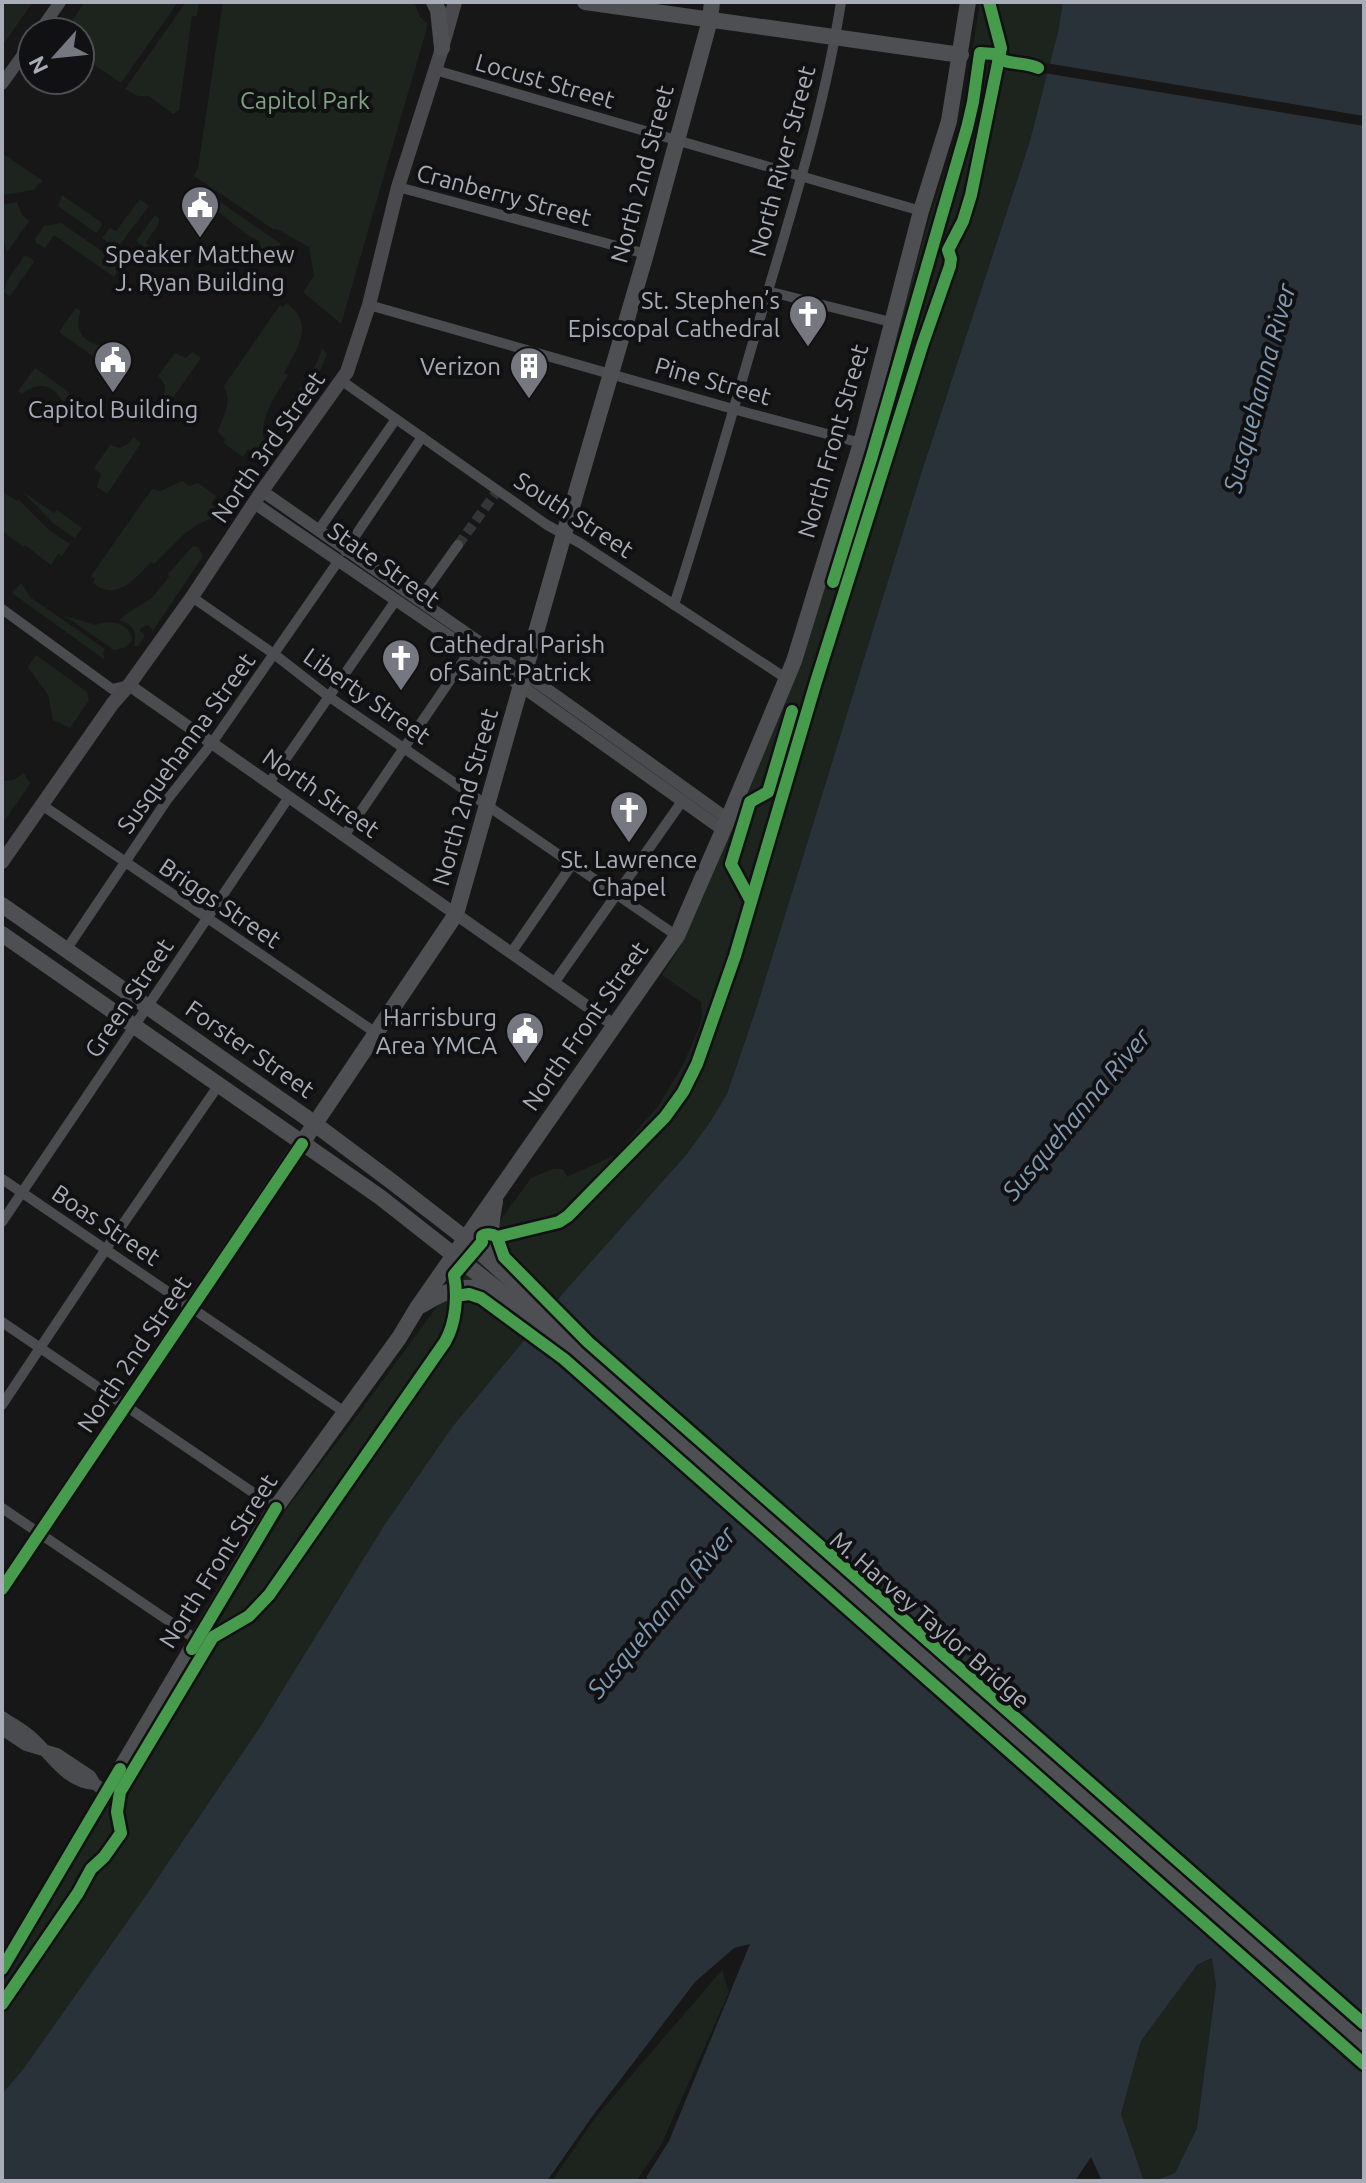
<svg xmlns="http://www.w3.org/2000/svg" width="1366" height="2183" font-family="Ubuntu,sans-serif">
  <style>
    .green { fill: #1d241e }
    .water { fill: #2a3239 }
    .pier { fill: #171717 }
    .lines { fill: none; stroke-linecap: round; stroke-linejoin: round }
    .minor-tunnel { stroke: #343537; stroke-width: 10; stroke-dasharray: 10 5; stroke-linecap: butt }
    .minor { stroke: #4b4c50; stroke-width: 10 }
    .tertiary { stroke: #4b4c50; stroke-width: 12 }
    .secondary { stroke: #4a4a4e; stroke-width: 14 }
    .primary { stroke: #4d4f52; stroke-width: 16 }
    .cycleway-casing { stroke: #111113; stroke-width: 17 }
    .cycleway { stroke: #469c4c; stroke-width: 12 }
    .labels { text-anchor: middle; dominant-baseline: central; stroke-width: 8; stroke-linejoin: round; paint-order: stroke }
    .street-label { font-size: 24px; fill: #a8adb8; stroke: #111113 }
    .park-label { font-size: 24px; fill: #7fa381; stroke: #111113 }
    .poi-label { font-size: 24px; fill: #a8adb8; stroke: #111113 }
    .water-label { font-size: 26px; font-style: italic; fill: #7f9bb3; stroke: #111113 }
  </style>
  <rect width="100%" height="100%" fill="#171717"/>
  <g class="green">
    <path d="M2 2H33L2 46Z"/>
    <path d="M85 2H178L121 83 80 55V32H64Z"/>
    <path d="M186 2H199L197 16H192L179 110 173 114 149 96H138L125 89Z"/>
    <path d="M223 2H414L420 17 428 24 341 324 303 292 314 276 309 247 277 229H273L194 176 198 168Z"/>
    <path d="M980 2H1063L1058 32 1029 144 920 477 757 1006 727 1094 710 1122 686 1155 565 1291 453 1426 385 1524 258 1730 142 1901 24 2068 2 2094V1984L285 1511 359 1413 531 1178 553 1169H563L567 1177 617 1154 659 1105 684 1063 698 1030 702 1017 701 1002 662 975 680 947 717 865 831 561 931 213 961 123Z"/>
    <path d="M2 153 43 181 38 184 34 190 2 195Z"/>
    <path d="M62 195 101 222 102 225 96 233 58 206Z"/>
    <path d="M140 199 149 206 117 248 102 238 110 228 116 231Z"/>
    <path d="M17 202 22 215 29 221 7 252 2 233V205Z"/>
    <path d="M220 202 281 244 272 255 266 251 259 260 254 257 261 247 259 241 246 234 220 213H216L212 219 209 217Z"/>
    <path d="M155 215 159 218 158 225 146 242C150 249 161 256 168 257L177 245 178 247 172 259 175 268 136 241Z"/>
    <path d="M61 223 122 265 114 277 54 235 45 248 36 243 35 239 44 226Z"/>
    <path d="M25 255 32 259 34 262 10 296 4 292 7 281Z"/>
    <path d="M286 303C316 323 297 349 284 373L288 375C277 394 254 424 267 446L261 447 257 454 248 449 243 457 224 443 225 439 218 432C223 415 233 404 224 386L280 305 283 307Z"/>
    <path d="M76 308 81 311C73 329 83 343 102 346L94 357 59 332Z"/>
    <path d="M322 348 327 354 320 371 295 419 287 423 284 421 282 415C294 392 316 373 322 348Z"/>
    <path d="M192 352 201 358 167 406 160 401C167 392 167 384 158 376L175 353 186 358Z"/>
    <path d="M35 368 70 393 63 403C54 384 38 381 22 394L18 391Z"/>
    <path d="M134 437 141 443 107 494 97 487 101 474 94 468 110 445 120 448 129 443Z"/>
    <path d="M182 481 190 486 198 483 216 496 211 504 218 509 211 519 200 523 184 534 154 564 151 562C135 579 116 602 93 583L95 579 91 576 152 489 160 491Z"/>
    <path d="M2 491 17 501 18 499 49 530 70 544 62 556 58 554 51 565 25 545 24 547 2 531Z"/>
    <path d="M23 492 54 513 57 510 82 528 75 538 54 524Z"/>
    <path d="M193 546 198 547 203 556 152 632V629L148 625 141 628 140 631 144 634V637L138 646 134 647C137 634 135 624 119 620L132 610 152 598 169 577 168 574Z"/>
    <path d="M21 583 30 597 105 649 103 653 105 660 12 593Z"/>
    <path d="M65 616 96 625C109 619 130 622 132 640L126 647 114 650Z"/>
    <path d="M36 655 87 692 89 700 70 728 53 720 48 695 28 667Z"/>
    <path d="M24 773 30 784 2 824V781L13 780Z"/>
    <path d="M1213 1958 1216 1985 1197 2128 1175 2173 1154 2181H1144L1121 2114 1141 2041 1197 1965Z"/>
    <path d="M722 1970 729 1992 661 2145 636 2181H552L595 2118Z"/>
  </g>
  <path class="water" d="M1063 2H1364V2181H1154L1175 2173 1197 2128 1216 1985 1212 1958 1197 1965 1141 2041 1121 2114 1144 2181H1102L1091 2157 1075 2181H647V2176L669 2141 750 1944 734 1948 695 1982 594 2114 547 2181H2V2094L24 2068 142 1901 258 1730 385 1524 453 1426 565 1291 686 1155 710 1122 727 1094 757 1006 920 477 1029 144 1058 32Z"/>
  <g class="pier">
    <path d="M1046 63 1364 116V126L1044 73Z"/>
    <path d="M552 1301 583 1331 1364 2020V2066L563 1360 526 1332Z"/>
  </g>
  <g class="lines">
    <path class="minor-tunnel" d="M458 545 498 490"/>
    <g class="minor">
      <path d="M435 70 921 211"/>
      <path d="M398 187 646 254"/>
      <path d="M767 291 891 322"/>
      <path d="M369 305 733 409 861 443"/>
      <path d="M342 381 547 525 580 543 787 679"/>
      <path d="M318 531 396 419"/>
      <path d="M345 551 422 437"/>
      <path d="M192 597 274 654 328 696 677 936"/>
      <path d="M418 601 458 545"/>
      <path d="M674 605C708 501 737 396 768 291 796 196 826 100 841 2"/>
      <path d="M2 609 112 689 129 685"/>
      <path d="M269 783 396 600"/>
      <path d="M42 805 376 1033"/>
      <path d="M344 836 470 651"/>
      <path d="M66 950 167 800 212 743 339 560"/>
      <path d="M511 953 573 863"/>
      <path d="M554 983 683 800"/>
      <path d="M2 1179 346 1413"/>
      <path d="M2 1222 289 797"/>
      <path d="M2 1322 276 1508"/>
      <path d="M2 1405 112 1240 218 1086"/>
      <path d="M2 1508 197 1640"/>
    </g>
    <g class="tertiary">
      <path d="M39 32 60 2"/>
      <path d="M2 84 32 42"/>
      <path d="M262 491 558 697 728 819"/>
      <path d="M254 503 507 676 723 830"/>
      <path d="M129 685 614 1025"/>
      <path d="M2 1717C11 1723 21 1728 29 1735 49 1751 65 1783 95 1784"/>
      <path d="M2 1729 26 1745 57 1754 90 1776 95 1784 106 1792"/>
    </g>
    <path class="secondary" d="M2 862 113 703 129 685 192 597 262 491 347 372 369 305 398 187 440 55 455 2"/>
    <g class="primary">
      <path d="M434 2 438 10 442 48"/>
      <path d="M585 2 961 55"/>
      <path d="M2 905 304 1116 391 1181 466 1239 579 1342 1364 2034"/>
      <path d="M2 934 380 1197 506 1296 1364 2051"/>
      <path d="M495 1202C490 1226 488 1246 502 1268"/>
      <path d="M422 1305C447 1289 469 1282 498 1293"/>
      <path d="M2 1589 456 914 564 534 646 254 710 20 712 2"/>
      <path d="M2 1969 272 1513 399 1338 417 1308 677 936 728 819 794 661 861 443 921 211 949 121 968 2"/>
    </g>
    <g class="cycleway-casing">
      <g id="cycleway">
        <path d="M833 582 872 456 967 128 973 102 980 53 994 54C1004 66 1024 61 1038 68"/>
        <path d="M751 901 731 864 750 802 768 792 792 711"/>
        <path d="M497 1237 559 1222 568 1216 665 1117 683 1092 697 1064 735 956 815 685 923 343 950 266 951 259 948 250 963 221 971 195 1001 48 989 2"/>
        <path d="M456 1296 469 1294 481 1298 564 1359 1364 2064"/>
        <path d="M2 1589 302 1144"/>
        <path d="M192 1649 276 1508"/>
        <path d="M2 1969 120 1769"/>
        <path d="M2 2004 78 1893 91 1869 104 1857 121 1833 117 1812 120 1792 213 1637 249 1616 269 1595 445 1342C456 1323 458 1296 454 1275L482 1242V1236C486 1233 493 1234 497 1237L504 1257 588 1342 1364 2024"/>
      </g>
    </g>
    <use href="#cycleway" class="cycleway"/>
  </g>
  <defs>
    <g id="civic-pin" transform="scale(2)"><path d="M0 17L-7.5 6A9.5 9.5 0 1 1 7.5 6Z" fill="#757880" stroke="#111113"/><path d="M-.6-6.5H3V-4.5H.6V-3L4-1V1h2V6H-6V1h2V-1L-.6-3ZM-1.2 2.5V6h2.4V2.5Z" fill="#fff"/></g>
    <g id="church-pin" transform="scale(2)"><path d="M0 17L-7.5 6A9.5 9.5 0 1 1 7.5 6Z" fill="#757880" stroke="#111113"/><path d="M-1.2-6h2.4v3.5h3.3v2.4h-3.3V6h-2.4V-.1h-3.3v-2.4h3.3Z" fill="#fff"/></g>
    <g id="building-pin" transform="scale(2)"><path d="M0 17L-7.5 6A9.5 9.5 0 1 1 7.5 6Z" fill="#757880" stroke="#111113"/><path d="M-4-6H4V6H1V3H-1V6H-4ZM-2.5-4.3h1.7v1.8h-1.7ZM.8-4.3h1.7v1.8H.8ZM-2.5-1h1.7V.8h-1.7ZM.8-1h1.7V.8H.8Z" fill="#fff"/></g>
  </defs>
  <g fill-rule="evenodd">
    <use href="#civic-pin" x="200" y="205"/>
    <use href="#church-pin" x="808" y="314"/>
    <use href="#civic-pin" x="113" y="360"/>
    <use href="#building-pin" x="529" y="366"/>
    <use href="#church-pin" x="401" y="658"/>
    <use href="#church-pin" x="629" y="810"/>
    <use href="#civic-pin" x="525" y="1031"/>
  </g>
  <g class="labels">
    <g class="street-label">
      <text transform="translate(545 81) rotate(16)">Locust Street</text>
      <text transform="translate(782 161) rotate(-75)">North River Street</text>
      <text transform="translate(642 174) rotate(-75)">North 2nd Street</text>
      <text transform="translate(504 195) rotate(15)">Cranberry Street</text>
      <text transform="translate(713 381) rotate(16)">Pine Street</text>
      <text transform="translate(833 441) rotate(-74)">North Front Street</text>
      <text transform="translate(268 447) rotate(-55)">North 3rd Street</text>
      <text transform="translate(574 515) rotate(33)">South Street</text>
      <text transform="translate(384 565) rotate(35)">State Street</text>
      <text transform="translate(367 696) rotate(35)">Liberty Street</text>
      <text transform="translate(186 743) rotate(-54)">Susquehanna Street</text>
      <text transform="translate(321 793) rotate(35)">North Street</text>
      <text transform="translate(465 797) rotate(-74)">North 2nd Street</text>
      <text transform="translate(220 903) rotate(34)">Briggs Street</text>
      <text transform="translate(129 998) rotate(-56)">Green Street</text>
      <text transform="translate(585 1026) rotate(-55)">North Front Street</text>
      <text transform="translate(250 1049) rotate(35)">Forster Street</text>
      <text transform="translate(106 1225) rotate(34)">Boas Street</text>
      <text transform="translate(134 1354) rotate(-56)">North 2nd Street</text>
      <text transform="translate(218 1561) rotate(-58)">North Front Street</text>
      <text transform="translate(930 1620) rotate(41)">M. Harvey Taylor Bridge</text>
    </g>
    <g class="park-label">
      <text x="305" y="100">Capitol Park</text>
    </g>
    <g class="poi-label">
      <text x="200" y="254">Speaker Matthew<tspan x="200" dy="28">J. Ryan Building</tspan></text>
      <text x="780" y="300" text-anchor="end">St. Stephen’s<tspan x="780" dy="28">Episcopal Cathedral</tspan></text>
      <text x="501" y="366" text-anchor="end">Verizon</text>
      <text x="113" y="409">Capitol Building</text>
      <text x="429" y="644" text-anchor="start">Cathedral Parish<tspan x="429" dy="28">of Saint Patrick</tspan></text>
      <text x="629" y="859">St. Lawrence<tspan x="629" dy="28">Chapel</tspan></text>
      <text x="497" y="1017" text-anchor="end">Harrisburg<tspan x="497" dy="28">Area YMCA</tspan></text>
    </g>
    <g class="water-label">
      <text transform="translate(1259 388) rotate(-75)">Susquehanna River</text>
      <text transform="translate(1076 1114) rotate(-50)">Susquehanna River</text>
      <text transform="translate(661 1612) rotate(-50)">Susquehanna River</text>
    </g>
  </g>
  <rect width="1366" height="2183" fill="none" stroke="#a8adb8" stroke-width="8"/>
  <g transform="translate(56 56) rotate(243)"><circle r="38" fill="#111113" stroke="#4d4f55" stroke-width="2"/>
  <path d="M0-6L14 30L0 20L-14 30Z" fill="#757880"/>
  <text y="-12" font-size="22" font-weight="bold" text-anchor="middle" fill="#a8adb8">N</text>
  </g>
</svg>
